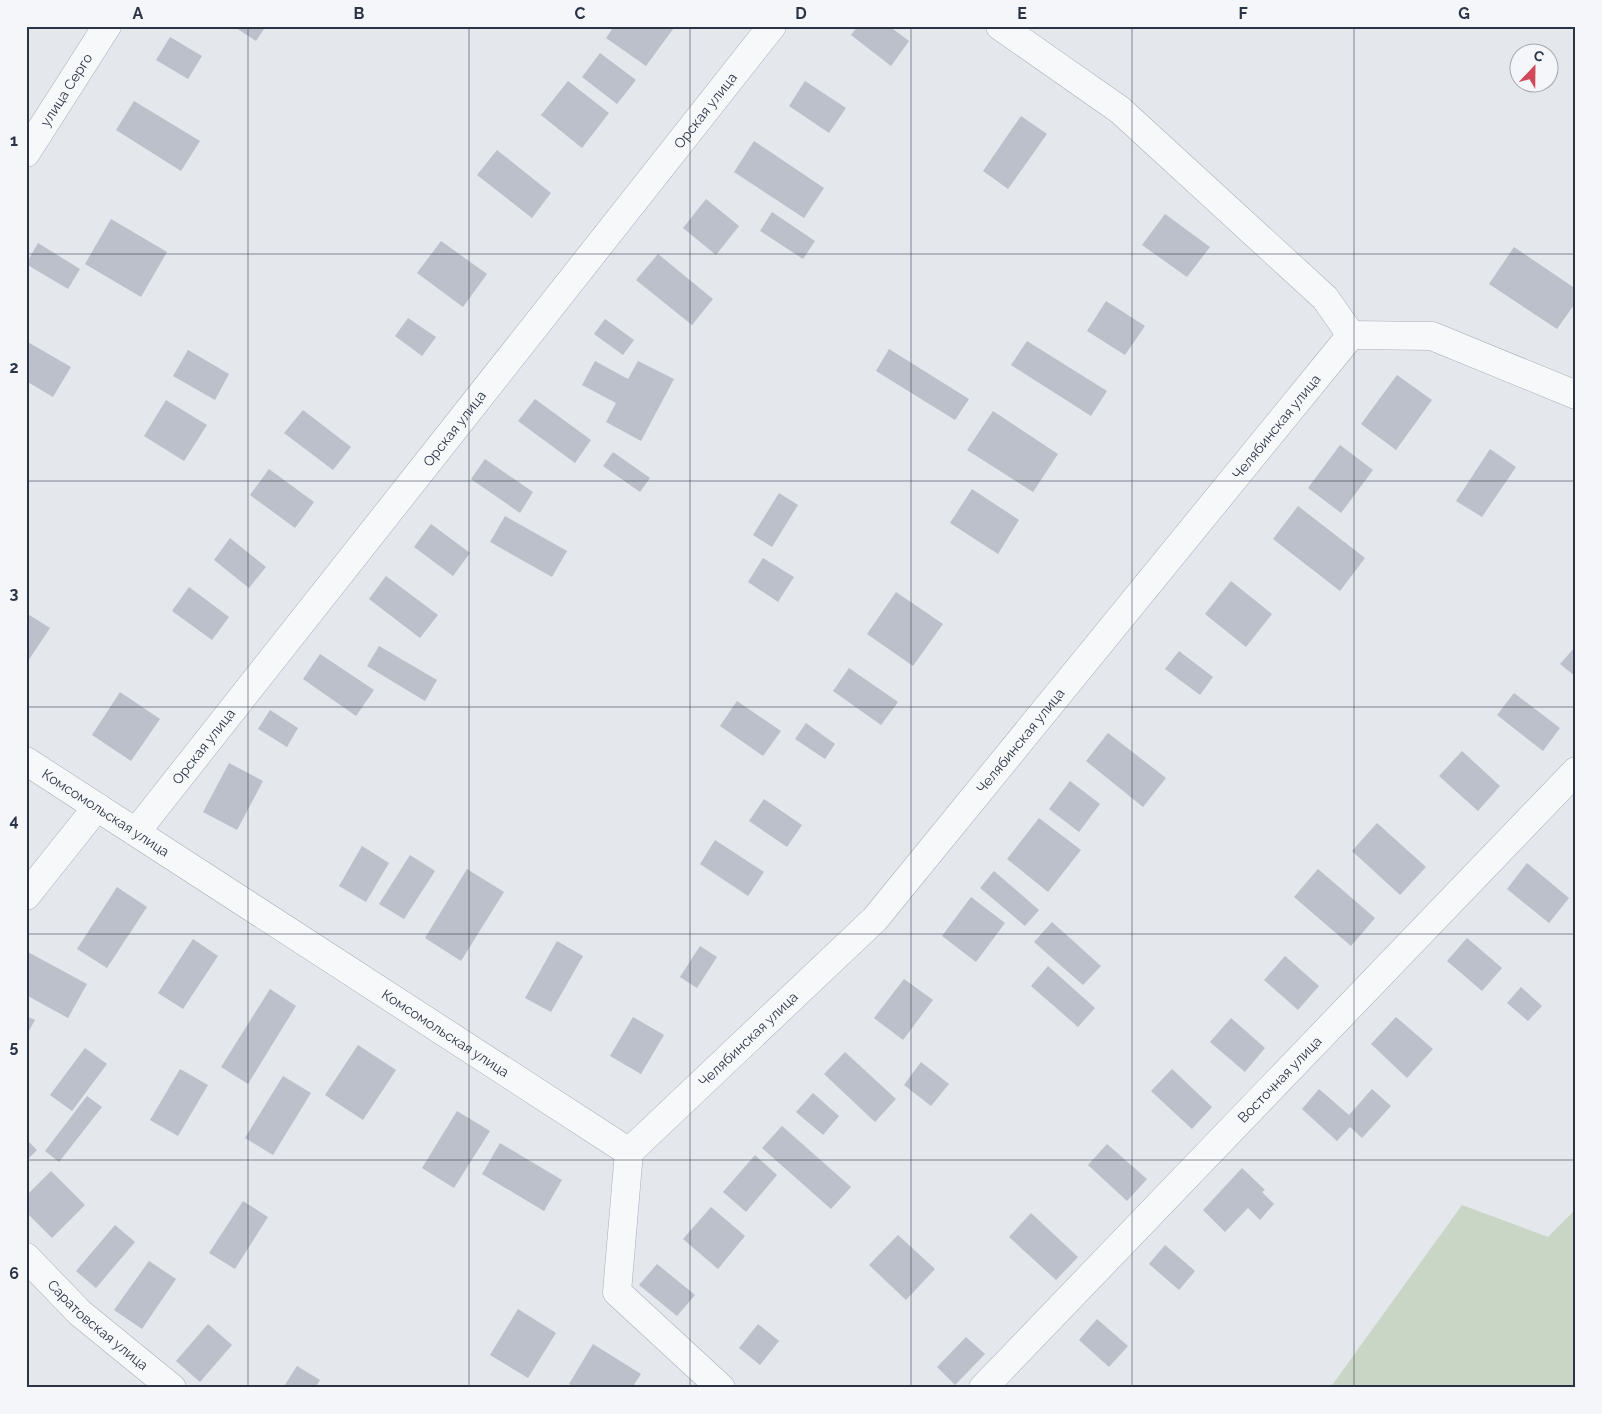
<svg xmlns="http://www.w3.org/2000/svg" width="1602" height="1414" font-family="Raleway,sans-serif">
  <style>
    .green { fill: #c9d6c5 }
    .building { fill: #bbc0ca }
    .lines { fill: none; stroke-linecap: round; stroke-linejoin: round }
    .minor-casing { stroke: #a9aeb7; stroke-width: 29 }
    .minor { stroke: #f7f8fa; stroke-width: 28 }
    .grid { fill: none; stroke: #2b3445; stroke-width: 1; stroke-opacity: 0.55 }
    .labels { text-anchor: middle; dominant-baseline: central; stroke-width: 4; stroke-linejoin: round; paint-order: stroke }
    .street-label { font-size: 14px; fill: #2b3445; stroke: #f4f6f9 }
    .neatline { fill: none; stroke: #2b3445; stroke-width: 2 }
    .grid-label { font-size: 16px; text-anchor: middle; font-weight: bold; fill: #2b3445 }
  </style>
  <rect width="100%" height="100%" fill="#e4e7ec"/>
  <path class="green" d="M1462 1205 1548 1237 1576 1209V1388H1330Z"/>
  <g class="building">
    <path d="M233 26H266L256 41Z"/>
    <path d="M614 26H670L673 29 646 66 606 38Z"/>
    <path d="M858 26H889L909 41 891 66 851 35Z"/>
    <path d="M170 37 202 56 188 79 156 60Z"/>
    <path d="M600 53 636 80 617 104 582 77Z"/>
    <path d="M568 81 609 113 582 148 541 115Z"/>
    <path d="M805 81 846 108 829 133 789 106Z"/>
    <path d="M134 101 200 141 181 171 116 130Z"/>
    <path d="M1021 116 1047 134 1008 189 983 171Z"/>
    <path d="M754 141 824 188 804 218 734 172Z"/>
    <path d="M497 150 551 193 532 218 477 175Z"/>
    <path d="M706 199 739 226 716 255 683 228Z"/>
    <path d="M772 212 815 241 803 259 760 231Z"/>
    <path d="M1165 214 1210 247 1187 277 1142 245Z"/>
    <path d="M111 219 167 252 141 297 85 264Z"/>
    <path d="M441 241 487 274 463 307 417 273Z"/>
    <path d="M38 243 80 269 68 289 26 264Z"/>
    <path d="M1514 247 1576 289V302L1557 329 1489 284Z"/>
    <path d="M658 254 713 299 692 325 636 280Z"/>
    <path d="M1106 301 1145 326 1125 355 1087 331Z"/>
    <path d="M408 318 436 337 422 356 395 336Z"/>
    <path d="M605 319 634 340 623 355 594 334Z"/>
    <path d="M26 341 71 367 53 397 26 381Z"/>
    <path d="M1027 341 1107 391 1091 416 1011 365Z"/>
    <path d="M889 349 969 399 955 420 876 371Z"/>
    <path d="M188 350 229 374 215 400 173 376Z"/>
    <path d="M595 361 628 379 638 361 674 379 641 441 606 422 616 403 582 385Z"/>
    <path d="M1397 375 1432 400 1396 450 1361 424Z"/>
    <path d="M535 399 591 440 575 463 518 421Z"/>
    <path d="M166 400 207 425 184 461 144 436Z"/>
    <path d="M303 410 351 447 333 470 284 433Z"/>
    <path d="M993 411 1058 454 1033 492 967 450Z"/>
    <path d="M1340 445 1373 470 1341 513 1308 488Z"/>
    <path d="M1490 449 1516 467 1482 517 1456 501Z"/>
    <path d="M613 452 650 478 640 492 603 466Z"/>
    <path d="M485 459 533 492 520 513 471 479Z"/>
    <path d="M269 469 314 502 295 528 250 495Z"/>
    <path d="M972 489 1019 520 998 554 950 523Z"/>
    <path d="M779 493 798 505 772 547 753 535Z"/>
    <path d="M1298 506 1365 558 1340 591 1273 539Z"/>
    <path d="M505 516 567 551 552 577 490 542Z"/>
    <path d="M431 524 470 553 453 576 414 547Z"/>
    <path d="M230 538 266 567 249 588 214 560Z"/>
    <path d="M763 558 794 577 778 602 748 582Z"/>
    <path d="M386 576 438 615 420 638 369 599Z"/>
    <path d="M1231 581 1272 614 1246 647 1205 614Z"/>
    <path d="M189 587 229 617 212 640 172 611Z"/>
    <path d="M896 592 943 624 913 666 867 634Z"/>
    <path d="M26 613 50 628 26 664Z"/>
    <path d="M379 646 437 680 425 701 367 666Z"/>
    <path d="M1576 646V677L1560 664Z"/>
    <path d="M1179 651 1213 677 1200 695 1165 669Z"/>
    <path d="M320 654 374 690 356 716 303 679Z"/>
    <path d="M849 668 898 702 881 725 833 691Z"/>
    <path d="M120 692 160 719 131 761 92 735Z"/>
    <path d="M1514 693 1560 728 1543 751 1497 715Z"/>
    <path d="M737 701 781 731 763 756 720 726Z"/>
    <path d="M270 710 298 728 287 747 258 729Z"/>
    <path d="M806 723 835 744 825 759 795 739Z"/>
    <path d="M1108 733 1166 778 1143 807 1086 761Z"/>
    <path d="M1462 751 1500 786 1478 811 1439 776Z"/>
    <path d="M229 763 263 781 237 830 203 812Z"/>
    <path d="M1070 781 1100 804 1079 832 1049 809Z"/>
    <path d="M764 799 802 825 787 847 749 821Z"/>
    <path d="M1039 818 1081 850 1048 892 1007 859Z"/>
    <path d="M1377 823 1426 867 1400 895 1352 851Z"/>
    <path d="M715 840 764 872 748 896 700 864Z"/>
    <path d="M362 846 389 863 366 902 339 886Z"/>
    <path d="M410 855 435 871 404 919 379 904Z"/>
    <path d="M1527 863 1569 898 1549 923 1507 889Z"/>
    <path d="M467 869 504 892 461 961 425 938Z"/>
    <path d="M1318 869 1375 918 1351 946 1294 897Z"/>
    <path d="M994 871 1039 910 1025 926 980 888Z"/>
    <path d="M117 887 147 907 107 968 77 949Z"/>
    <path d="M971 897 1005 923 976 962 942 936Z"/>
    <path d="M1052 922 1101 966 1083 985 1034 942Z"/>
    <path d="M1467 938 1502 968 1482 991 1447 961Z"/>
    <path d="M193 939 218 956 183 1009 158 993Z"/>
    <path d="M557 941 583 956 551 1012 525 998Z"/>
    <path d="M700 946 717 957 697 988 680 977Z"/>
    <path d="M26 951 87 984 68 1018 26 995Z"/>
    <path d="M1285 956 1319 986 1298 1010 1264 980Z"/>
    <path d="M1048 966 1095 1008 1078 1027 1031 986Z"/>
    <path d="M904 979 933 1000 903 1040 874 1018Z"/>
    <path d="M1521 987 1542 1006 1528 1021 1507 1003Z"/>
    <path d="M270 989 296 1006 248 1084 221 1067Z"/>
    <path d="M26 1016 35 1020 26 1036Z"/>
    <path d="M633 1017 664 1035 641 1074 610 1056Z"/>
    <path d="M1396 1017 1433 1049 1407 1078 1371 1044Z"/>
    <path d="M1231 1018 1265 1048 1245 1072 1210 1042Z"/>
    <path d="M358 1045 396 1070 363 1120 325 1095Z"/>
    <path d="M85 1048 107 1064 72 1111 50 1095Z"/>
    <path d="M845 1052 896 1099 875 1122 824 1074Z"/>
    <path d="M921 1062 949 1084 931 1106 904 1085Z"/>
    <path d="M180 1069 208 1085 178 1136 150 1120Z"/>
    <path d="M1172 1069 1212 1107 1192 1129 1151 1091Z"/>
    <path d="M283 1076 311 1093 273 1155 245 1138Z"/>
    <path d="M1319 1089 1349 1115 1372 1089 1391 1106 1362 1138 1350 1127 1337 1141 1302 1109Z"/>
    <path d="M813 1093 839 1116 823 1135 796 1112Z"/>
    <path d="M87 1096 102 1107 59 1162 45 1151Z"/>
    <path d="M457 1111 490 1131 454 1188 422 1168Z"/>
    <path d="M782 1126 851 1187 831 1209 762 1148Z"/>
    <path d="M26 1139 37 1150 26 1161Z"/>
    <path d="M500 1143 562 1180 544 1211 482 1174Z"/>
    <path d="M1107 1144 1147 1179 1127 1201 1088 1165Z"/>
    <path d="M755 1155 777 1175 746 1212 723 1192Z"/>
    <path d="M1242 1168 1265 1190 1262 1192 1274 1204 1260 1220 1248 1208 1225 1232 1203 1210Z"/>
    <path d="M51 1171 85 1205 52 1238 26 1212V1196Z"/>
    <path d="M243 1201 268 1217 235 1269 209 1253Z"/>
    <path d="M711 1207 745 1236 718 1269 683 1239Z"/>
    <path d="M1031 1213 1078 1257 1056 1280 1009 1237Z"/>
    <path d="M115 1225 135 1242 96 1288 76 1271Z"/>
    <path d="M898 1235 935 1269 906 1300 869 1265Z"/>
    <path d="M1165 1245 1195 1271 1179 1290 1149 1264Z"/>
    <path d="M149 1261 176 1279 142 1329 114 1310Z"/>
    <path d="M657 1264 695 1295 677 1316 639 1285Z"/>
    <path d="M518 1309 556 1333 528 1378 490 1355Z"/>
    <path d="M1097 1319 1128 1346 1109 1367 1079 1340Z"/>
    <path d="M208 1324 232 1345 200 1382 176 1361Z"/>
    <path d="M758 1324 779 1341 760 1365 739 1348Z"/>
    <path d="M966 1337 985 1354 955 1385 937 1367Z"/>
    <path d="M593 1344 641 1374 632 1388H576L569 1384Z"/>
    <path d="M297 1366 320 1380 315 1388H283Z"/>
  </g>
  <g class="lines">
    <g class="minor-casing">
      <g id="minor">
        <path id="s1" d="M26 153 107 26"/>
        <path d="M1351 335 1432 336 1576 395"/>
        <path id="s2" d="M26 761 629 1152 617 1292 721 1388"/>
        <path id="s3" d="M136 832 772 26"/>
        <path d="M26 896 97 807"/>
        <path id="s4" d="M629 1152 875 919 1351 335 1325 298 1120 110 1000 26"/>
        <path id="s5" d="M26 1257 80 1313 172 1388"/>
        <path id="s6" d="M983 1388 1576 771"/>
      </g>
    </g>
    <use href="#minor" class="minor"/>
  </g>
  <path class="grid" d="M248 26V1388M469 26V1388M690 26V1388M911 26V1388M1132 26V1388M1354 26V1388M26 254H1576M26 481H1576M26 707H1576M26 934H1576M26 1160H1576"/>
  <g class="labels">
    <g class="street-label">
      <text stroke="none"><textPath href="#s1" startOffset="75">улица Серго</textPath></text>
      <text stroke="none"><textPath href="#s3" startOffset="919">Орская улица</textPath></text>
      <text stroke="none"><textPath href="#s4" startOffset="974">Челябинская улица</textPath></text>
      <text stroke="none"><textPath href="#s3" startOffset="514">Орская улица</textPath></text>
      <text stroke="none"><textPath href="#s4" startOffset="569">Челябинская улица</textPath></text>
      <text stroke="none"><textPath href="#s3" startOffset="109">Орская улица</textPath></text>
      <text stroke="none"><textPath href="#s2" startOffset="95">Комсомольская улица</textPath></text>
      <text stroke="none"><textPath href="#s2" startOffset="500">Комсомольская улица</textPath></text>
      <text stroke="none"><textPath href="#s4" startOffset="164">Челябинская улица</textPath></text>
      <text stroke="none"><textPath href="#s6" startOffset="428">Восточная улица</textPath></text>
      <text stroke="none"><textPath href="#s5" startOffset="99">Саратовская улица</textPath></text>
    </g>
  </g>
  <rect width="1602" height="1414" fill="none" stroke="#f4f6f9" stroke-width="55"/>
  <g transform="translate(1534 68) rotate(22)"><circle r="24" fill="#f4f6f9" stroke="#a4a8b1"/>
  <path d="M0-4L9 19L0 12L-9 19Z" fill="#d1495b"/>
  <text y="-8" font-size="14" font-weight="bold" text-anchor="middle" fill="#2b3445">С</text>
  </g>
  <rect x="28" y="28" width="1546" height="1358" class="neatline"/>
  <g class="grid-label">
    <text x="138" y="19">A</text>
    <text x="359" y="19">B</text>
    <text x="580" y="19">C</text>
    <text x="801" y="19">D</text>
    <text x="1022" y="19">E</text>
    <text x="1243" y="19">F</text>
    <text x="1464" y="19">G</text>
    <text x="14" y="146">1</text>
    <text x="14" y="373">2</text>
    <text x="14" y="599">3</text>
    <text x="14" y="826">4</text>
    <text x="14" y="1052">5</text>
    <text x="14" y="1279">6</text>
  </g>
</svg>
